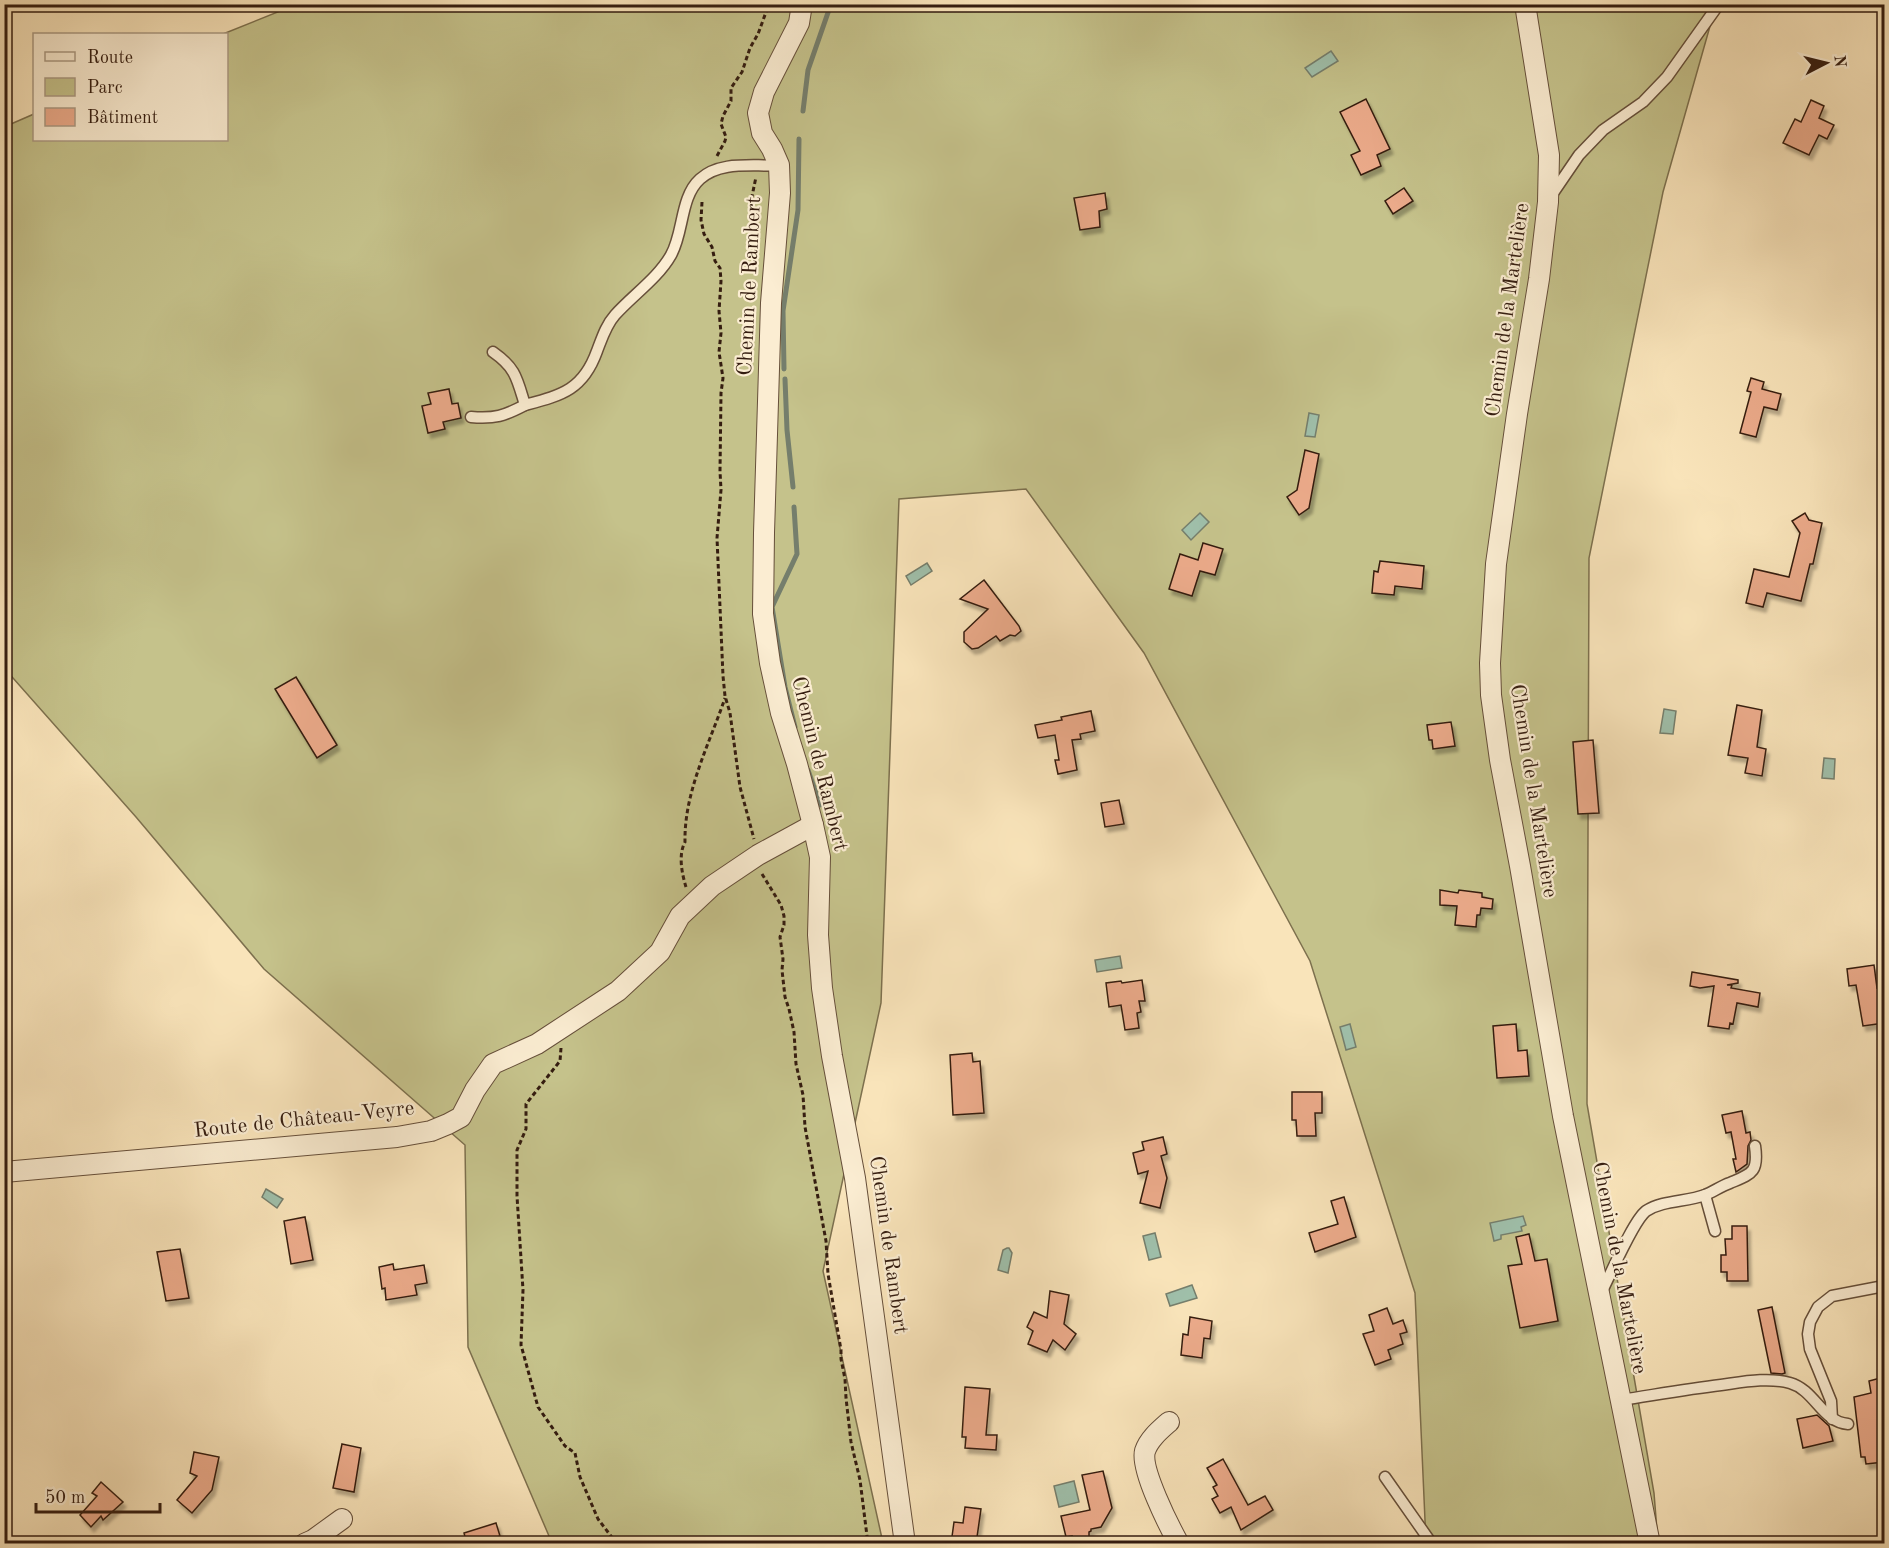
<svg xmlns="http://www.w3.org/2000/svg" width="1889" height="1548" font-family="'Old Standard TT',serif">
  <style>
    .green { fill: #c5c28b; stroke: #7d704e; stroke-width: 1.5 }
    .water { fill: #9fbfaa; stroke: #757e6c; stroke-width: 1.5 }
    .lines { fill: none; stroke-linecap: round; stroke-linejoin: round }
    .stream { stroke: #757e6c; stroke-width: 5 }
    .building { fill: #ecab8b; stroke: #351d10; stroke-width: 1.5; filter: url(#shadow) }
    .lane-casing { stroke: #664f3a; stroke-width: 13 }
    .street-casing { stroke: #664f3a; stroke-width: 22 }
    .path { stroke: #351d10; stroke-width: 3; stroke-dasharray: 4.5 3; stroke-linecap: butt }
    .lane { stroke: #fbedd2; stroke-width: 10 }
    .street { stroke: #fbedd2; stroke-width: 20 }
    .labels { text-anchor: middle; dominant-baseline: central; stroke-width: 4.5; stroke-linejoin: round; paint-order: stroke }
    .street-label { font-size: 21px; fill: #351d10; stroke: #fbedd2 }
  </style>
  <defs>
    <filter id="shadow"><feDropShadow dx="3" dy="5" stdDeviation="1.5" flood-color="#0004"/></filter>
  </defs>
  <rect width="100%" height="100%" fill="#f9e4ba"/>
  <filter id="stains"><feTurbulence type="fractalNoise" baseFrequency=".00333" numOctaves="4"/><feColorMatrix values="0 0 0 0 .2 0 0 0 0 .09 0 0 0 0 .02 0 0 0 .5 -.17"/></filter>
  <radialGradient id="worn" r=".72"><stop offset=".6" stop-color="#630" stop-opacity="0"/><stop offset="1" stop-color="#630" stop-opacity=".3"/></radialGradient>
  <path class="green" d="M295 5H1716L1663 192 1589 558 1587 1104 1654 1493 1658 1543H1426L1415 1293 1310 961 1144 653 1026 489 899 499 881 1003 823 1271 883 1543H552L468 1347 465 1145 264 969 136 817 5 669 4 127 34 114V140H226V34H223Z"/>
  <g class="water">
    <path d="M1331 51 1338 61 1312 77 1305 68Z"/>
    <path d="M1309 413 1319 415 1315 437 1305 436Z"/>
    <path d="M1200 513 1209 522 1191 540 1182 530Z"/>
    <path d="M927 563 932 571 911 585 906 576Z"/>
    <path d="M1664 709 1676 711 1673 734 1660 733Z"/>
    <path d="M1824 758 1835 759 1834 779 1822 778Z"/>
    <path d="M1120 956 1122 968 1097 972 1095 960Z"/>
    <path d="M1350 1024 1356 1047 1346 1050 1340 1027Z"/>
    <path d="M266 1189 283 1199 277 1208 262 1197Z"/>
    <path d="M1523 1216 1526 1225 1521 1227 1522 1231 1501 1235V1239L1494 1241 1490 1223Z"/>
    <path d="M1155 1233 1161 1257 1149 1260 1143 1236Z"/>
    <path d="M1007 1248H1009L1012 1253 1008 1273 998 1270 1003 1250Z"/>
    <path d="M1192 1285 1197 1298 1170 1306 1166 1294Z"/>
    <path d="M1074 1481 1079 1502 1059 1507 1054 1486Z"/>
  </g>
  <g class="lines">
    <g class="stream">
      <path d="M803 111 808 70 831 4"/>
      <path d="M784 369 783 311 798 210 799 139"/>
      <path d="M785 379 787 430 793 487"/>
      <path d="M794 507 797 554 772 607 785 687 795 727"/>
      <path d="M808 770 820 805"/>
    </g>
  </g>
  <g class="building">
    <path d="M1366 99 1390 149 1377 155 1381 166 1361 175 1351 155 1360 151 1340 112Z"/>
    <path d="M1811 100 1824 106 1819 118 1834 125 1827 139 1819 135 1809 155 1783 143 1795 119 1801 122Z"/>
    <path d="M1404 188 1413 201 1393 214 1385 201Z"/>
    <path d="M1105 193 1107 209 1099 211 1100 227 1080 230 1074 198Z"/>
    <path d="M1751 378 1764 382 1762 389 1781 394 1777 410 1764 407 1756 437 1740 433 1751 392 1747 391Z"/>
    <path d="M449 389 452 404 458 403 461 418 443 422 445 429 428 433 422 406 431 404 428 393Z"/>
    <path d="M1305 450 1319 454 1309 508 1299 515 1287 497 1297 490Z"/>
    <path d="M1805 513 1809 520 1822 523 1813 564H1810L1801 601 1767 593 1763 607 1746 603 1754 569 1789 577 1800 533 1792 521Z"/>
    <path d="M1203 543 1223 549 1215 575 1200 571 1192 596 1169 589 1180 554 1198 560Z"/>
    <path d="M1380 561 1424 566 1422 589 1395 586 1394 595 1372 593 1374 571 1378 572Z"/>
    <path d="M984 580 1019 626 1021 631 1015 636 1010 635 1000 641 996 636 978 648 972 649 964 642V632L988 609 960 599Z"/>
    <path d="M296 677 337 745 317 758 275 689Z"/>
    <path d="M1737 705 1762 710 1757 747 1766 749 1762 776 1745 773 1748 758 1728 755Z"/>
    <path d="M1091 711 1095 731 1080 734 1081 739 1072 740 1077 770 1058 774 1055 760H1059L1055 735 1038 738 1035 725 1062 720 1061 717Z"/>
    <path d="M1451 722 1455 746 1433 749 1432 740H1429L1427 725Z"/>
    <path d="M1593 740 1599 813 1578 814 1573 742Z"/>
    <path d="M1119 800 1124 824 1105 827 1101 803Z"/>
    <path d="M1440 890 1458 893 1459 890 1482 893V897L1493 899 1492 909 1481 908 1480 915H1477L1476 927 1455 925 1457 906 1440 905Z"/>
    <path d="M1874 965 1877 988 1882 987 1884 1023 1863 1026 1856 985 1849 986 1847 969Z"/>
    <path d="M1692 972 1738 980V983L1727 985H1732L1731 988 1760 993 1758 1007 1737 1003 1733 1024 1730 1023 1729 1029 1708 1026 1714 986 1700 988 1690 986Z"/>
    <path d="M1142 980 1145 1001H1139L1141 1012 1137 1013 1139 1028 1125 1030 1121 1005 1109 1007 1106 983 1121 981 1122 983Z"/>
    <path d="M1516 1024 1518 1051 1527 1050 1529 1076 1497 1078 1493 1026Z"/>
    <path d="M972 1053 973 1062 980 1061 984 1113 953 1115 950 1055Z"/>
    <path d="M1292 1092H1322V1113H1315L1316 1136H1297L1296 1120H1292Z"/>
    <path d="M1742 1111 1746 1133 1750 1132 1751 1140 1748 1146 1747 1164 1736 1172 1733 1159H1736L1731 1132 1726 1133 1722 1115Z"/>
    <path d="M1163 1137 1167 1154 1161 1156 1167 1178 1160 1208 1140 1203 1148 1171 1138 1174 1133 1153 1144 1150 1142 1142Z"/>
    <path d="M1344 1197 1356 1237 1315 1252 1309 1233 1338 1224 1331 1201Z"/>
    <path d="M305 1217 313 1260 291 1264 284 1221Z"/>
    <path d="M1732 1226H1747L1748 1281H1727V1272H1721V1255H1726L1725 1239H1732Z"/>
    <path d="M1529 1234 1535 1261 1547 1259 1558 1321 1520 1328 1508 1266 1522 1264 1516 1237Z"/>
    <path d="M180 1249 189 1298 166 1301 157 1252Z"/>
    <path d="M393 1264 394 1270 424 1265 427 1283 415 1285 417 1295 386 1300 385 1288 382 1289 379 1267Z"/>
    <path d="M1050 1291 1069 1295 1064 1324 1076 1334 1065 1350 1053 1340 1047 1352 1028 1344 1033 1331 1027 1327 1034 1312 1047 1318Z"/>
    <path d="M1772 1307 1785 1373 1782 1374 1771 1373 1758 1310Z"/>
    <path d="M1387 1308 1393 1324 1403 1320 1407 1332 1400 1334 1403 1344 1388 1350 1391 1359 1375 1365 1363 1334 1374 1331 1369 1315Z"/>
    <path d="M1190 1317 1212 1321 1210 1339 1204 1338 1202 1358 1181 1355 1183 1334 1188 1335Z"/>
    <path d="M1884 1377V1391L1878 1392 1884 1462 1866 1464 1865 1457H1861L1854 1397 1871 1393 1869 1381Z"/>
    <path d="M965 1387 990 1389 986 1435H997L996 1450 965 1448 966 1437H962Z"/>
    <path d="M1817 1415 1829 1426 1833 1441 1803 1448 1797 1419Z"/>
    <path d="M342 1444 361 1448 354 1492 333 1488Z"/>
    <path d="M194 1452 219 1457 212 1490 192 1513 177 1500 197 1476 190 1473Z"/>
    <path d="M1223 1459 1248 1505 1265 1496 1273 1510 1241 1530 1231 1507 1220 1513 1212 1499 1218 1496 1213 1487 1217 1485 1207 1468Z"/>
    <path d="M1103 1471 1112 1508 1101 1527 1091 1529V1531L1089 1532V1544H1072V1536L1066 1537 1061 1516 1090 1510 1082 1475Z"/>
    <path d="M101 1482 123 1502 103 1520 101 1516 91 1527 80 1515 97 1496 92 1493Z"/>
    <path d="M965 1507 981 1509 976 1544H951L954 1522 963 1523Z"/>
    <path d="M496 1523 500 1536 488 1540 489 1544H467L464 1533Z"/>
  </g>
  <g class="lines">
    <g class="lane-casing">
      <g id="lane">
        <path d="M1551 196 1579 155 1603 130 1643 102 1667 77 1719 4"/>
        <path d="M493 352C516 368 517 379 525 405 562 395 583 390 597 351 602 338 606 325 615 315 633 295 658 278 671 255 684 232 680 197 700 179 721 160 754 167 779 165"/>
        <path d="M471 417C495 419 504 416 525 405"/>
        <path d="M1705 1195 1715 1231"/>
        <path d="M1601 1293C1610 1276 1633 1221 1646 1211 1663 1200 1686 1202 1705 1195 1713 1192 1721 1186 1730 1183 1751 1174 1759 1173 1755 1146"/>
        <path d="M1621 1400C1654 1395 1687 1389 1721 1385 1743 1382 1768 1377 1790 1383 1815 1390 1822 1422 1848 1424"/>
        <path d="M1832 1419 1831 1401 1810 1349 1808 1334 1810 1322 1818 1307 1832 1296 1884 1286"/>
        <path d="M1385 1477 1432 1544"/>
      </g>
    </g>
    <g class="street-casing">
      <g id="street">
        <path d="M802 4 799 23 764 92 758 113 762 133 772 149 779 165 780 193 771 303 764 533 763 614 770 663 781 713 797 764 813 825 820 857 818 935 822 988 832 1056 855 1178 905 1544"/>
        <path d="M1525 4 1549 155 1548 202 1539 279 1517 414 1496 564 1490 663 1491 695 1500 760 1520 866 1563 1116 1650 1544"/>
        <path d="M4 1172 397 1137 431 1131 448 1124 461 1117 475 1090 493 1064 537 1044 618 991 660 952 680 916 712 886 758 855 813 825"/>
        <path d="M1169 1422C1160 1430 1149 1439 1145 1451 1140 1469 1169 1526 1179 1544"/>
        <path d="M304 1544 313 1540 342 1519"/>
      </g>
    </g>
    <g class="path">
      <path d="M717 156 725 141 726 137 721 124 723 116 731 101V88L742 72 750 48 758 34 769 4"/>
      <path d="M702 202 701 220 704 234 712 247 715 261 720 268 721 281 719 311 721 333 719 352 723 378 721 393 720 471 721 490 717 538 723 676 725 696 730 713 740 787 754 839"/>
      <path d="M754 266 751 201 756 177"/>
      <path d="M762 874 781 905 784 916V925L780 937 783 959 782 970 785 997 789 1009 794 1032 796 1064 803 1095 805 1127 826 1241 828 1274 841 1350V1359L845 1379 846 1398 851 1442 860 1480 868 1544"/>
      <path d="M686 887C682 874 678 855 685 842 684 792 709 745 725 698"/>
      <path d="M561 1048 560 1061 526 1104V1129L517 1150V1196L523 1290 521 1345 538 1407 565 1446 575 1453 580 1477 598 1519 617 1544"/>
    </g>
    <use href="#lane" class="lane"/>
    <use href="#street" class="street"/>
  </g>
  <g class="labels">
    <g class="street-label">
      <text transform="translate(750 286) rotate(-87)">Chemin de Rambert</text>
      <text transform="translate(1508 310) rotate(-82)">Chemin de la Martelière</text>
      <text transform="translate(819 764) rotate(76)">Chemin de Rambert</text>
      <text transform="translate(1533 791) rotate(81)">Chemin de la Martelière</text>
      <text transform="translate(304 1120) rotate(-6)">Route de Château-Veyre</text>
      <text transform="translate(888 1245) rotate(82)">Chemin de Rambert</text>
      <text transform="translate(1619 1268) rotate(79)">Chemin de la Martelière</text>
    </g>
  </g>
  <rect width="1889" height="1548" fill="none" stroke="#f9e4ba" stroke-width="24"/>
  <rect x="6" y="6" width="1877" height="1536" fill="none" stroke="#351d10" stroke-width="3"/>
  <rect x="12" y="12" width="1865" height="1524" fill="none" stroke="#351d10" stroke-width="1.5"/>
  <rect x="33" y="33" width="195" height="108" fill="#fbedd2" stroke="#ac9a84" stroke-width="1.5"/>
  <rect x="45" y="52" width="30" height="9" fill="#fbedd2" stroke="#ac9a84" stroke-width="1.5"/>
  <text x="87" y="63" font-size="18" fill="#351d10">Route</text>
  <rect x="45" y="78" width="30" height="18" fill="#c5c28b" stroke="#ac9a84" stroke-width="1.5"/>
  <text x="87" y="93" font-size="18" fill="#351d10">Parc</text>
  <rect x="45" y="108" width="30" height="18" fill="#ecab8b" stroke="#ac9a84" stroke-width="1.5"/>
  <text x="87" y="123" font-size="18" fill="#351d10">Bâtiment</text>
  <g transform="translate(1826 63) rotate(83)" stroke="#fbedd2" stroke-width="4.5" paint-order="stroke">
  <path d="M0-4.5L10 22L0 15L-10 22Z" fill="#351d10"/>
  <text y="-9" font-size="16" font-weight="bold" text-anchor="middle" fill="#351d10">N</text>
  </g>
  <path d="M36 1503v9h124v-9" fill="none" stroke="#351d10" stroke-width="3"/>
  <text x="45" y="1503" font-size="18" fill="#351d10" stroke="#fbedd2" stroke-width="4.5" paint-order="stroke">50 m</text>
  <rect width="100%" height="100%" filter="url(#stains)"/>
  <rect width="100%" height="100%" fill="url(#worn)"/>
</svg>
